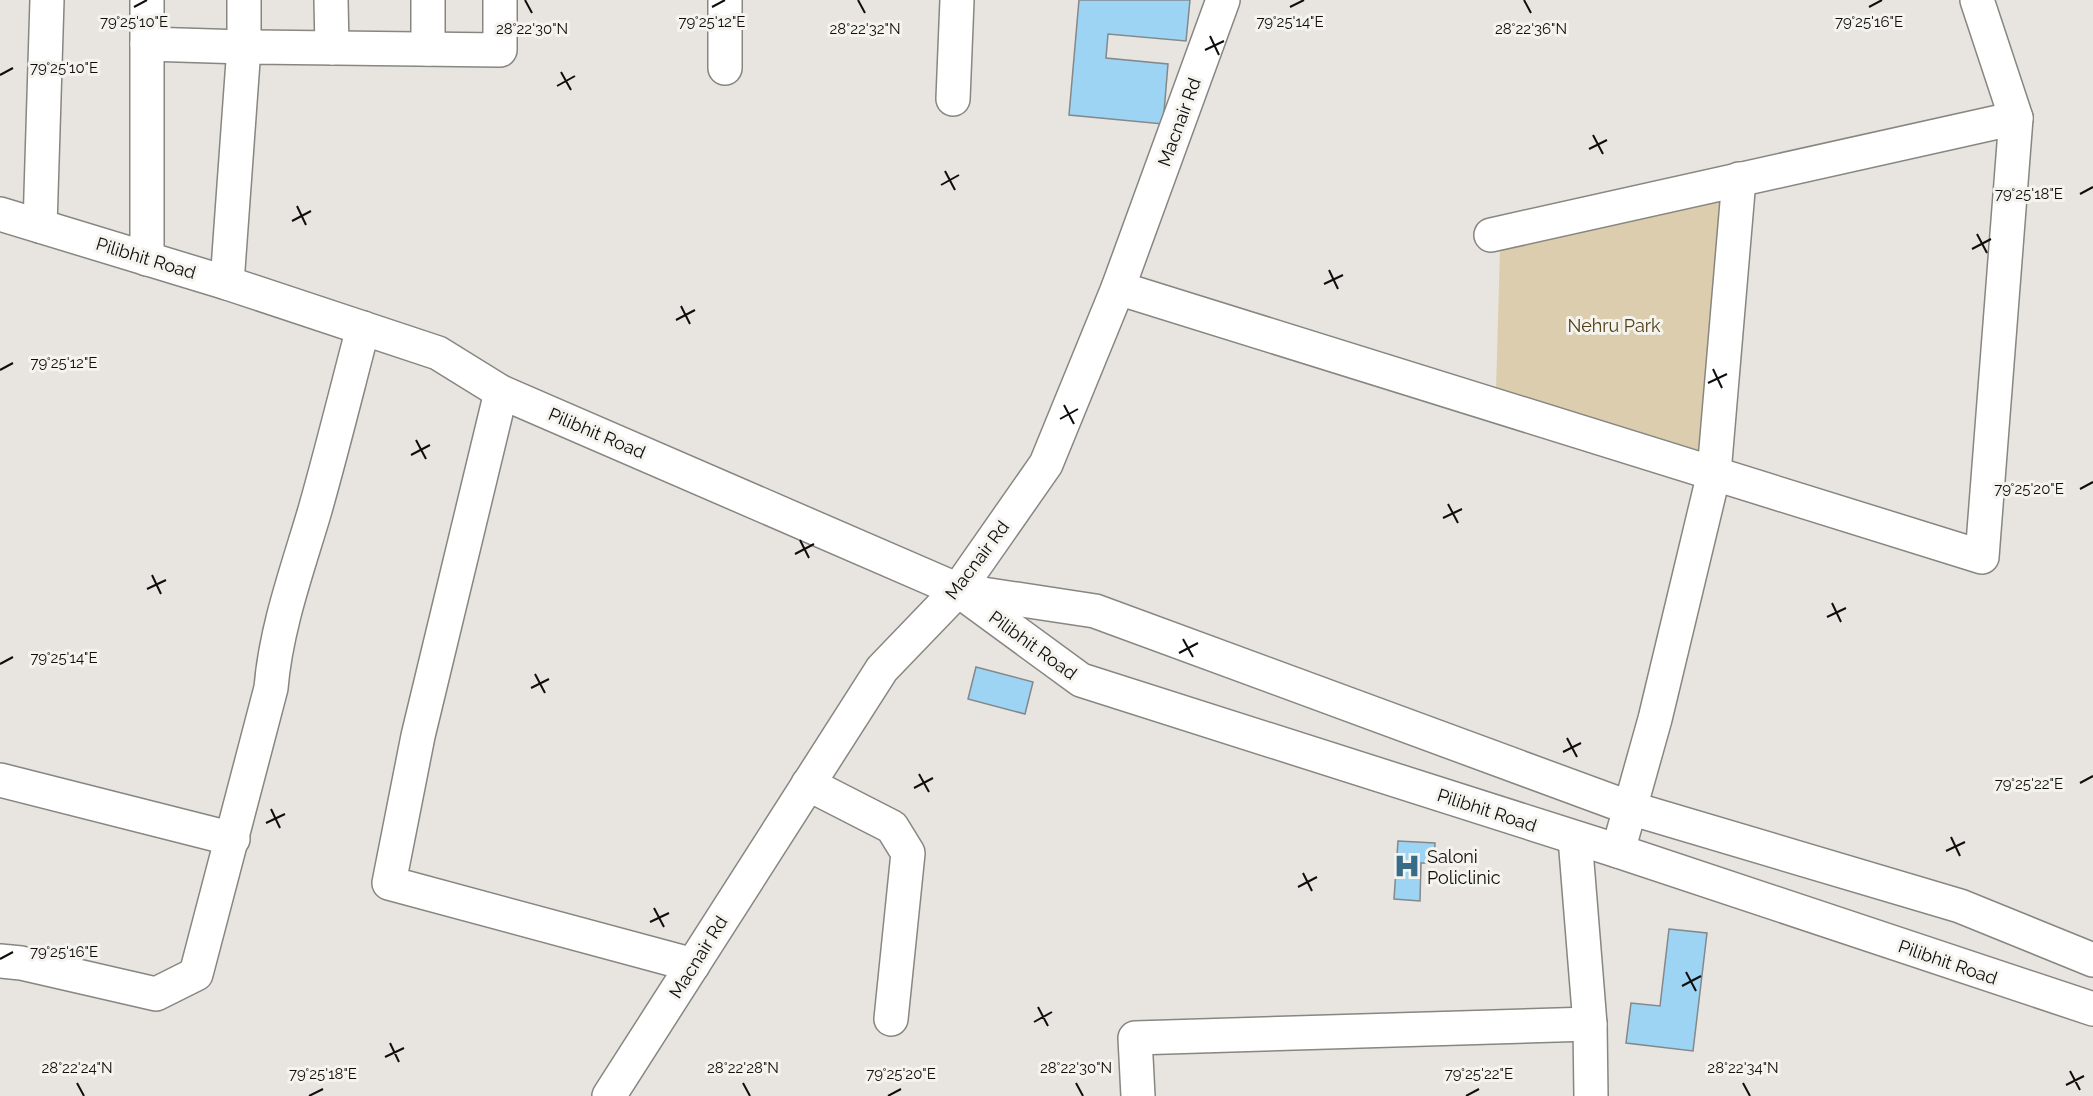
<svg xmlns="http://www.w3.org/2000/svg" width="2093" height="1096" font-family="Raleway,sans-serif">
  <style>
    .green { fill: #dbcdae }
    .building { fill: #9dd4f4; stroke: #83888b; stroke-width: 1.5 }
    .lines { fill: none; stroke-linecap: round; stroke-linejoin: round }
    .minor-casing { stroke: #888681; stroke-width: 36 }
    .highway-casing { stroke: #888681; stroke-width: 36 }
    .minor { stroke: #fff; stroke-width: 33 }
    .highway { stroke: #fff; stroke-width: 33 }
    .ticks { fill: none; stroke: #0f0e0d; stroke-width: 2 }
    .labels { text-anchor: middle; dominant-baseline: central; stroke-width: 6; stroke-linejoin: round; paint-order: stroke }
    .street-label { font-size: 18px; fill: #0f0e0d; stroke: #f5f3ee }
    .park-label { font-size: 18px; fill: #4f3e16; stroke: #f5f3ee }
    .poi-label { font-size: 18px; fill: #0f0e0d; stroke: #f5f3ee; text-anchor: start }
    .ticks-label { font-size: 15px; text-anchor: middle; fill: #0f0e0d; stroke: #f5f3ee; stroke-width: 6; stroke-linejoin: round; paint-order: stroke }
  </style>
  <rect width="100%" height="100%" fill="#e8e5e0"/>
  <path class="green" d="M1723 198 1706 461 1496 391 1500 249Z"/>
  <g class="building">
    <path d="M1079 0H1190L1186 41 1108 34 1106 58 1168 64 1163 124 1069 115Z"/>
    <path d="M976 667 1033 682 1025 714 968 699Z"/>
    <path d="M1398 841 1435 843 1434 863H1421L1420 901 1394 899Z"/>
    <path d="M1669 929 1707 933 1693 1051 1626 1043 1631 1003 1660 1006Z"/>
  </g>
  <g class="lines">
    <g class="minor-casing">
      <g id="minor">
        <path d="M147 0V259"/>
        <path d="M331 0 332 48"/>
        <path d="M725 0V68"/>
        <path d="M147 44 244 47V0"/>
        <path d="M428 49V0"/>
        <path d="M953 99 957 0"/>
        <path d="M40 226 47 0"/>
        <path d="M1491 235 2016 118"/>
        <path d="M227 283 244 47 500 50V0"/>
        <path d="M1118 288 1982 557 2016 118 1977 0"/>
        <path d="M501 392 418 736 389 883 693 965"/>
        <path d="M0 780 233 839"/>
        <path d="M808 784 892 827 908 853 891 1019"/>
        <path d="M1575 838 1590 1024 1591 1096"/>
        <path d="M1618 851 1655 719 1714 473 1739 179"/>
        <path d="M0 961 21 963 156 994 196 974 271 688C276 627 298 568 315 510 332 450 347 389 363 328"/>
        <path d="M609 1096 882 669 958 590 1046 464 1118 288 1223 0"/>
        <path d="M1138 1096 1135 1038 1590 1024"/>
      </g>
    </g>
    <g class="highway-casing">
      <g id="highway">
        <path d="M0 214 227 283 438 353 501 392 958 590 1081 680 1618 851 2093 1009"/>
        <path d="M963 591 1095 611 1630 808 1960 906 2093 960"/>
      </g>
    </g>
    <use href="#minor" class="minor"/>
    <use href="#highway" class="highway"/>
  </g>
  <path class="ticks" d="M525 0 532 13M858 0 865 13M1524 0 1531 13M134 7 147 0M712 7 725 0M1290 7 1304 0M1869 7 1882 0M1210 36 1219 55M1205 50 1224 41M561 72 571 90M0 75 13 68M557 86 575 76M1593 135 1603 154M1589 149 1607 140M945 171 955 190M941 185 959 175M2080 194 2093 187M297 206 306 225M292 221 311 211M1977 234 1987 253M1972 249 1991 239M1329 270 1338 289M1324 284 1343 275M681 306 690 324M676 320 695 310M1713 369 1722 388M0 370 13 363M1708 383 1727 374M1064 405 1074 424M1060 419 1078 409M416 440 426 459M411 455 430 445M2080 489 2093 482M1448 504 1458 523M1443 518 1462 509M800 540 809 558M795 554 814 544M152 575 161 594M147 589 166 580M1832 603 1841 622M1827 617 1846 608M1183 639 1193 657M1179 653 1198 643M0 664 13 657M535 674 545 693M531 688 549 679M1567 738 1577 757M1563 752 1581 743M919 774 929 792M2080 783 2093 776M914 788 933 778M271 809 280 828M266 823 285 814M1951 837 1960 856M1946 851 1965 842M1303 873 1312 891M1298 887 1317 877M654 908 664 927M650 922 669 913M0 959 13 952M1686 972 1696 991M1682 986 1701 976M1038 1007 1048 1026M1034 1022 1052 1012M390 1043 399 1062M385 1057 404 1048M2070 1071 2080 1090M77 1083 84 1096M743 1083 750 1096M1076 1083 1083 1096M1743 1083 1750 1096M2066 1085 2084 1076M309 1096 323 1089M888 1096 901 1089M1466 1096 1479 1089"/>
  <defs>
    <g id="hospital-bare" transform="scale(2.07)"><path d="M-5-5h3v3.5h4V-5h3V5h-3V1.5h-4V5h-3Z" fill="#366c88" stroke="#f5f3ee" stroke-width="2.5" paint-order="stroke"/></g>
  </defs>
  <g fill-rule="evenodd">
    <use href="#hospital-bare" x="1407" y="866"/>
  </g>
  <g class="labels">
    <g class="street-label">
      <text transform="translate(1179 122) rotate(-70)">Macnair Rd</text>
      <text transform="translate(146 258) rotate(17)">Pilibhit Road</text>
      <text transform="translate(597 433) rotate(23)">Pilibhit Road</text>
      <text transform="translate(977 560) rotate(-53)">Macnair Rd</text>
      <text transform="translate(1033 645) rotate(36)">Pilibhit Road</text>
      <text transform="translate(1487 810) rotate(18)">Pilibhit Road</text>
      <text transform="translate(698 957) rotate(-58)">Macnair Rd</text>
      <text transform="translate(1948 962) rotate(19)">Pilibhit Road</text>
    </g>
    <g class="park-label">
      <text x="1614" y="325">Nehru Park</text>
    </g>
    <g class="poi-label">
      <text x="1427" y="856">Saloni<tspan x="1427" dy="21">Policlinic</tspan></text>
    </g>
  </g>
  <g class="ticks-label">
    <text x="134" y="27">79°25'10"E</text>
    <text x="712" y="27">79°25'12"E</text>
    <text x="1290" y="27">79°25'14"E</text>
    <text x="1869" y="27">79°25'16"E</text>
    <text x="532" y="34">28°22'30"N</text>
    <text x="865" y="34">28°22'32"N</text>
    <text x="1531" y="34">28°22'36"N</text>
    <text x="64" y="73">79°25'10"E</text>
    <text x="2029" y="199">79°25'18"E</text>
    <text x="64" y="368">79°25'12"E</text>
    <text x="2029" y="494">79°25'20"E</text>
    <text x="64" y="663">79°25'14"E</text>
    <text x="2029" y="789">79°25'22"E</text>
    <text x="64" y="957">79°25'16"E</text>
    <text x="77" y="1073">28°22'24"N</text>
    <text x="743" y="1073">28°22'28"N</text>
    <text x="1076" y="1073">28°22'30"N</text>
    <text x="1743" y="1073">28°22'34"N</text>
    <text x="323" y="1079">79°25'18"E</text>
    <text x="901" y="1079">79°25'20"E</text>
    <text x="1479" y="1079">79°25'22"E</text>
  </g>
</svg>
